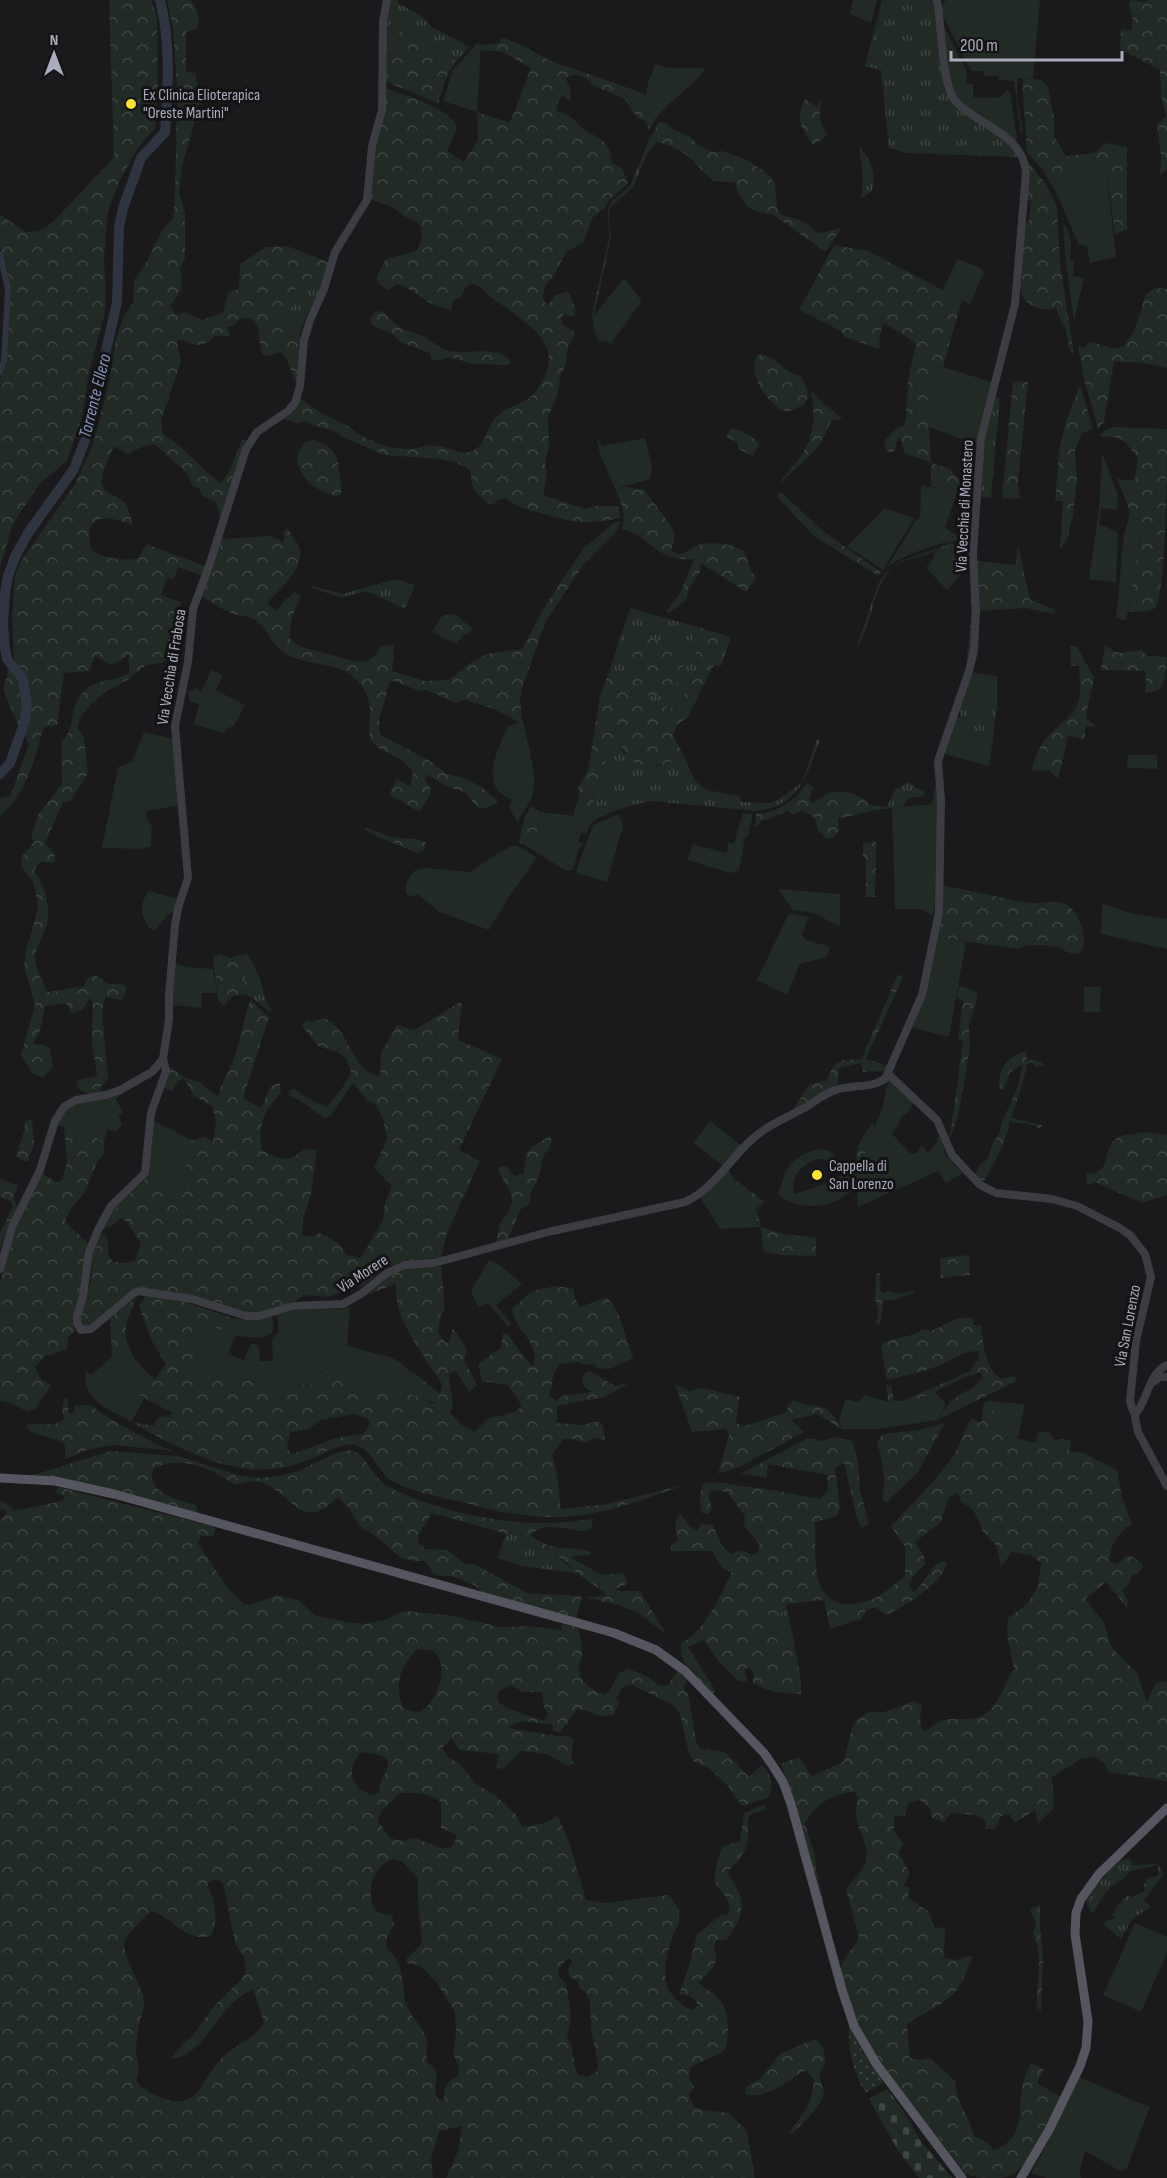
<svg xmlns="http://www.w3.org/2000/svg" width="1167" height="2178" font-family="'Sofia Sans Condensed',sans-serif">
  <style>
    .grass { fill: url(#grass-tufts) }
    .forest { fill: url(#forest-crowns); fill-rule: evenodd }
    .cemetery { fill: url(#cemetery-stones) }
    .park { fill: url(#park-dots) }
    .garden { fill: #212a24 }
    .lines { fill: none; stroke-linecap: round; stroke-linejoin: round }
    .canal { stroke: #2e3440; stroke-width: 6 }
    .river { stroke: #2e3440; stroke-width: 10 }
    .minor { stroke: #3c3c43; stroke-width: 8 }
    .major { stroke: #565660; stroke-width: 9 }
    .poi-dot { fill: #fbe332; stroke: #141416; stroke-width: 2 }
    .labels { text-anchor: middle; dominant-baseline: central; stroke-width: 6; stroke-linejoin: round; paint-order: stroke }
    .poi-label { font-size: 16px; fill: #abacbc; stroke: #141416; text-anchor: start }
    .street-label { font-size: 16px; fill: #abacbc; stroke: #141416 }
    .water-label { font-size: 18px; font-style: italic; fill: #8192b8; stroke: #141416 }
  </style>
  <defs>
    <pattern id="grass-tufts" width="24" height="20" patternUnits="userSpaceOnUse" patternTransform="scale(1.5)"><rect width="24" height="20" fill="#212a24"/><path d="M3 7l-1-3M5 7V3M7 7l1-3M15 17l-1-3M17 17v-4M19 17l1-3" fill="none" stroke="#3f4642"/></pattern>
    <pattern id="forest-crowns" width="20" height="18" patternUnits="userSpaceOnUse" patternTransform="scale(1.5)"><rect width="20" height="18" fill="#212a24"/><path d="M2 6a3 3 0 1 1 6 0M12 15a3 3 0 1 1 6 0" fill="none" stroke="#3f4642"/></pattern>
    <pattern id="cemetery-stones" width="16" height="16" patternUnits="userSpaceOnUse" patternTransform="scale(1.5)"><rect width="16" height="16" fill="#212a24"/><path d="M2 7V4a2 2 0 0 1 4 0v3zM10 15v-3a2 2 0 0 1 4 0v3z" fill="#3f4642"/></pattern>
    <pattern id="park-dots" width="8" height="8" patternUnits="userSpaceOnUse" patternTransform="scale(1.5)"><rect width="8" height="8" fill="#212a24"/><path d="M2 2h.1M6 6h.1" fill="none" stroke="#3f4642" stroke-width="1.8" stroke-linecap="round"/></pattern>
  </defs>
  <rect width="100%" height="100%" fill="#1a191b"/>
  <g class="grass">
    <path d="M389 0H397L398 3 422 16 432 27 470 47 456 61 427 45 385 44V26Z"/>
    <path d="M882 0H935L940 31 985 125 1011 146 1020 157 906 153 889 148 881 70 865 66Z"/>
    <path d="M649 140 657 142 650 149 633 187 610 208 609 222 611 237 593 320 594 337 592 315 609 238 608 210 611 202 630 186Z"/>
    <path d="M859 145C869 160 878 172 872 191L861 199 863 180Z"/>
    <path d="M324 278C319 298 303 314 300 336L292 333 286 316 292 306 290 297 302 279Z"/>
    <path d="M994 397H1000L991 498 981 497 984 443Z"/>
    <path d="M952 543 946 550 940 547C926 561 899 555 887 574 871 597 872 626 856 649L878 584 886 572 901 561Z"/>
    <path d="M396 579 415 585 406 608 401 607 371 593 362 592 342 598 309 587 312 586 343 594Z"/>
    <path d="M630 608 698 627 694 633 697 671 680 702 664 714 683 666 629 680 665 696 663 700 638 705 635 698 619 689 610 669Z"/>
    <path d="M960 704 997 706 993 740 951 727 955 717H960L961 713 957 710Z"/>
    <path d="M607 739 619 740 624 754 655 767 685 758 695 781 707 790 740 796 741 802 769 803 777 800 802 783 817 739 820 740C808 775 798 807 756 811L651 801 632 805 605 815 594 806C592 789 599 778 608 764L601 756Z"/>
    <path d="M908 782 911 783 914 787 924 791V796L909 798 902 807 886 809 895 790Z"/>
    <path d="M247 953 260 978 266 1001 272 1010 269 1012 251 997 243 994 247 968Z"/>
    <path d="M516 1531C534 1549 560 1554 576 1573L521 1566 497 1558 506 1534Z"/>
    <path d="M786 1604 794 1642 769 1628 766 1615 782 1613Z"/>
    <path d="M1131 1859 1132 1865 1158 1864 1163 1875 1144 1900 1151 1907 1133 1918 1121 1939 1102 1923 1115 1918 1112 1915 1118 1905 1129 1894 1131 1898 1145 1890 1143 1884 1147 1883 1146 1878 1158 1876V1865L1130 1871C1126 1879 1116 1882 1110 1888 1103 1895 1098 1905 1092 1914L1086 1902 1098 1883 1119 1860Z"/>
  </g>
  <g class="forest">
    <path d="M109 0H151L157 17 158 90 155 128 138 148 121 178 108 210 104 257 106 308 88 377 83 414 67 461 40 483 13 524 0 567V379L7 356 10 293 8 276 0 246V215L26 232 38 231 53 222 114 157Z"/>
    <path d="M167 0H191C198 9 199 17 198 28L186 32V72L195 73 201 98 182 167 179 191 185 213V258L180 269 182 281 181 290 170 306 176 315 186 312 201 320 223 313 228 292 239 289 240 264 266 247 287 246 328 262 324 278 302 279 290 297 292 306 286 316 292 333 300 336 297 386 287 360 280 352 269 356 262 354 257 325 250 318 240 319 235 325 227 327 230 336H215C206 346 196 348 184 340L177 341 181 361 161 421 163 434C185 448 201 468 221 484 231 471 235 456 242 440L247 441 221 519 216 503 202 495 199 488 193 486 186 473 156 445C148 443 134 450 128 455L114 446 103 472 101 483 105 490 126 503 133 525C108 515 81 512 92 550 103 558 126 562 138 558L147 544 207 567 203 576 178 567 174 579 167 578 161 595 181 602 172 631 167 659 162 663 146 665 129 679 107 691 91 704 79 719 77 728 84 737 88 773 70 802H63L45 843C52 849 56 855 55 863L40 862 34 871C44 883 50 905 48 920 46 931 39 941 36 951 32 964 42 981 48 992 60 991 71 987 83 987L88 978 95 975 108 984H122L126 986V992L121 1000 106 997 102 1010 108 1078 100 1088 102 1093 92 1096 76 1087 78 1080 97 1076C97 1064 92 1054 92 1042 91 1026 95 1012 91 997L82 1010 72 1014 66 1003 45 1006 40 1030 33 1044 43 1045 50 1049 53 1067 42 1078 32 1073 21 1055 35 1005 24 966 26 950 34 924 38 904 33 882 22 867 21 858 34 842 31 838 38 815 62 784 61 742C78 726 67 709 84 691 96 678 115 682 129 673V655L111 665 95 656 89 671 64 673 57 725 44 727C34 758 27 795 0 816V798L10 796 29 745 25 736 29 714 28 687 14 658 12 615 15 576 21 561 75 484 88 456 96 434 110 377 116 339 123 318 133 303 134 280 144 266 161 232 173 218 175 197 177 88 173 29Z"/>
    <path d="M1130 0 1143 2 1148 0H1167V169L1160 175 1161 157 1157 124 1166 117 1161 96 1160 70 1120 49 1121 29 1131 31C1136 16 1127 8 1130 0Z"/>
    <path d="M405 30 412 31 427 45 456 61 448 73 438 103 384 81 385 44 400 31Z"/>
    <path d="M502 38C526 43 544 62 569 67L645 94 648 111 655 120 648 130 646 122 636 116 625 99 594 86 587 79 579 75H571L566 79 571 91V100H567L564 95 559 99 556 111C576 116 573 122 587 131 602 140 611 144 612 163L622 168 628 183 609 200 605 208 593 217 583 243C561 253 566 255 555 273 549 284 539 288 545 303L549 304 555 295 566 292 570 294 575 308V315L570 317 564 314 561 318 562 324 574 332V337L568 347 566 363 560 377 558 393 548 417 549 446 545 464 547 474 543 495 585 509 595 506H618L621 518C586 525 574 523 540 513 527 509 517 508 506 498L497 500 494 504H488L473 490 470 470 455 462 440 459 384 455 341 436 333 430 315 426 305 421 297 423 282 418 300 397C309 408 332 418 346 425 350 427 353 430 357 433 376 444 400 453 422 447 443 441 455 456 470 452 487 447 485 428 496 417 505 407 517 406 528 399 534 395 538 388 542 382 561 347 537 331 512 312 506 307 499 303 493 299 481 290 471 271 461 297L453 300 451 310C444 308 437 307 432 304 419 297 411 288 397 284L388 290 377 283V276L386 259 416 251C422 242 423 234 419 223L406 217 392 207 369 199 372 162 384 87C401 94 454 109 457 128L447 151 464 162 478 140 477 112 510 123 531 68 503 52 481 50V45L499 43Z"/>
    <path d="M1023 78 1042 80 1048 87 1054 118V136L1066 156 1094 153 1105 143 1127 147V229L1115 234 1106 168 1068 190H1055L1042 169 1026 151C1028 126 1021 102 1023 78Z"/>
    <path d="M820 98C821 112 817 124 828 135L813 145C801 127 795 121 805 99L817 107Z"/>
    <path d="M659 122 666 123 676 131 689 136 699 146 713 152 722 151 745 159 765 172 775 183 777 209 782 215 805 222 816 232 822 233 841 228 826 252 773 215 757 212 748 207 738 194 736 183C728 180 722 184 713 180 704 174 697 164 689 157 678 148 663 142 649 140Z"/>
    <path d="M1027 160 1047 186 1057 206 1060 264 1074 353 1070 352 1065 326 1062 325 1056 308C1041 313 1022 305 1020 287 1018 269 1024 244 1025 225L1029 221 1031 201 1027 199Z"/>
    <path d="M834 245 868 251 962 300 943 367 934 364 928 397 931 463 950 469 959 481 976 483 975 490 959 486 938 488 931 486V463L905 453 900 438 897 440 894 452 890 453 886 450 884 441 898 427 904 426 906 417 908 381 916 343 884 323 880 334 879 349 845 337 841 331 799 310Z"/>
    <path d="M1155 288 1167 289V368L1137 362H1114L1104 422 1098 428 1083 375 1078 346 1085 347 1089 342C1102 342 1110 353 1124 346L1135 329 1146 294Z"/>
    <path d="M382 311C389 318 398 327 407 331 413 333 420 334 425 337 433 342 440 348 449 351 467 355 498 344 511 362L508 365 473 364 449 357 438 361 432 359 430 353 402 343 393 335 372 325 370 318 375 312Z"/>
    <path d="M760 355C774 355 777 364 787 370 791 373 797 375 802 377L809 395 804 405 790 411H782C766 400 749 377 756 357Z"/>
    <path d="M1013 381 1028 382 1018 483 1020 499 1002 498Z"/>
    <path d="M1080 385 1093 429 1082 433 1075 451 1077 479 1073 515 1067 540 1060 548 1063 501H1055L1059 452 1065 425Z"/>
    <path d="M810 389 823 403 843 419 832 420 821 442 814 451 780 484C783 475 791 469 797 461 814 440 817 416 810 389Z"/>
    <path d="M1112 427 1167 429C1167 458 1167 593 1155 608 1149 613 1135 611 1128 612L1137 552 1141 542 1139 523 1129 509 1117 478 1126 481 1135 479 1138 458C1125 442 1124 435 1101 437L1100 434Z"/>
    <path d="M732 428C741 430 755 436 759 445L753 456 738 449V443L727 437V433Z"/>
    <path d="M314 440C337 449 338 455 340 478 341 484 342 488 341 494L337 496C314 493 282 464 306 442Z"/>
    <path d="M626 487 644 490C649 495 672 527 674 531 676 538 673 544 671 551L680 554C688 552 694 546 702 544 711 542 738 544 744 552 749 559 748 568 756 578L746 592 701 563 700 572 689 589 686 600 669 613 666 612 680 593 694 559C654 562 651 535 621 529 627 515 621 502 615 489Z"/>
    <path d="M777 492 783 494 824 532 881 572 878 576 814 536 779 499Z"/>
    <path d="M621 521 615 533 583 565 545 623 522 688 520 702 522 717 519 722 492 708 465 700 455 703 427 690 419 691 395 681 390 682C387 687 387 690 386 696 383 711 376 718 381 735L430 761 447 774 464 778 482 787 498 801C492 807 487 809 478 808L464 792 446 786 426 774 425 780 430 786 431 794 419 812 389 794 397 779 410 786 413 773C401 752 380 755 371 740 367 731 371 717 370 708 369 699 365 690 359 683 344 662 313 666 292 657 270 648 271 631 254 619 250 616 243 617 237 615 224 611 212 603 201 596L220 539 272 536 282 542 284 539V531L287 529C292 532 291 536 295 540 313 561 281 588 267 603L277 611 285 600 295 592 301 595 292 617 289 638 296 644 305 648 354 661 365 662 374 657 381 646 394 645 392 671 425 681 449 680 469 664 486 654 522 649 542 611 568 571 584 548 615 522Z"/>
    <path d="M952 543 970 551C972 591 975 629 967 668V658L971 616 970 568 956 561V554L946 550Z"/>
    <path d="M1018 544 1030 600 1054 609 1055 614 1026 608 979 611 977 561 1016 565Z"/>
    <path d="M455 614 474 630 463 636 456 644 432 632 442 616Z"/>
    <path d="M698 627 731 637 721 666 714 665 688 717 677 725 673 735 685 758C655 767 632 777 619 740L607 739 601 756 608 764C608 773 606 776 598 780L593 795 594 806 605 815 594 820 593 812 574 816V811L579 798 578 788 588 770 600 696 610 669 622 675 620 689 635 698 638 705 663 700 665 696 647 695 644 688 629 680 627 668 639 635 677 646C694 666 670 693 665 713L680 702 697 671 694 632Z"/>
    <path d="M1105 645 1115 652 1121 653 1141 650 1148 656 1167 657C1165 676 1167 693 1145 693L1146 671 1101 670Z"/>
    <path d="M1070 646H1077L1094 678 1086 714 1087 719 1097 727 1086 726 1084 739 1068 736 1058 779 1049 770 1031 771C1035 757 1040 744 1050 734 1062 721 1078 714 1080 694 1081 685 1079 675 1079 666H1071Z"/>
    <path d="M7 666C29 677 25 708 19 727 16 718 5 697 4 690 3 681 10 676 7 666Z"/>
    <path d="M807 783 813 787 809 801 813 803C819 801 823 795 830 793 846 788 861 796 872 806H886V809C868 809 854 818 838 818L839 831 833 838 827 839 818 831 815 818 801 810 793 815 787 811 781 815 777 814 771 819 761 821 758 826 755 825 756 814C779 812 795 801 807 783Z"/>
    <path d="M531 806 541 812 533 850 519 842 525 816Z"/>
    <path d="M365 827 390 837 415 839 426 842 424 850 418 854C400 845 382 840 365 830Z"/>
    <path d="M876 842C877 861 875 878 875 897H866V859L863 857V843Z"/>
    <path d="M942 885C971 891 1001 898 1030 903 1040 904 1053 900 1063 903 1079 908 1092 944 1078 954 1065 954 1064 948 1056 947 1044 944 1028 944 1017 949L936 937Z"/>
    <path d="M247 953V968L243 994 233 996 223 1006 218 999 213 957 220 954 231 958Z"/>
    <path d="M898 974 903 977 866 1059 886 1065 885 1071 863 1072 861 1063 839 1068 838 1084 792 1111 809 1085 827 1080C834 1061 840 1058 861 1060Z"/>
    <path d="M959 986 970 989 977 994V1000L969 1026 970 1047 959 1112 949 1143 963 1041 958 1039 963 1001 957 998Z"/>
    <path d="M250 1000 269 1017 243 1098 261 1108 271 1086 280 1083 281 1093C262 1114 258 1123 262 1151 281 1159 288 1164 304 1149L317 1150 311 1194 303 1219 302 1235 309 1237 320 1233 338 1243 347 1255 361 1258 383 1220 385 1203 392 1186 374 1168 387 1139 383 1120 377 1106 366 1099 353 1083 331 1115 325 1118C315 1112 300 1099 290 1096L289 1091 294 1089 309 1099 327 1107 343 1087 351 1072 347 1059 338 1052 318 1046 302 1026 307 1020 314 1022 323 1018C351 1027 351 1074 380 1076L381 1053 397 1025 414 1030 462 1001 458 1040 502 1059 459 1150 480 1161 447 1233 441 1258 402 1261 384 1269 362 1286 347 1289 329 1297 304 1295 291 1304 256 1313 241 1312 188 1295 140 1287 131 1290 87 1327 81 1326 80 1320 90 1284 93 1253 101 1233 107 1237 109 1256 113 1262 126 1263 135 1261 141 1243 126 1221 121 1218 110 1227 103 1229 113 1210 147 1177 149 1172 184 1194 187 1148 192 1140 204 1137 213 1142 216 1121 212 1106 194 1096 184 1079 178 1081 172 1091 162 1087 169 1067 185 1078 200 1082 212 1093 218 1096C221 1083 228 1074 233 1061 240 1042 244 1020 250 1000Z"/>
    <path d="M1026 1051 1027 1059 1042 1062 1044 1066 1036 1067 1032 1063 1027 1064 1023 1083 1011 1118 1042 1125 1041 1129 1029 1124 1010 1122 1002 1148 983 1183 975 1175 979 1165 987 1160 992 1145 999 1134 1002 1122 1018 1086 1023 1064 1009 1073 1006 1085 1001 1091C994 1072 1008 1055 1026 1051Z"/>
    <path d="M32 1119 34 1145 28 1161H24L16 1156 24 1131 25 1121Z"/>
    <path d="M874 1122C874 1130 870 1134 868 1141 863 1155 868 1161 857 1174 854 1150 859 1139 874 1122Z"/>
    <path d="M64 1126 84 1130 104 1142V1153L97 1162 85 1192 71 1209 65 1222 89 1244C84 1259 84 1272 81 1288 78 1301 70 1318 75 1331L68 1337 67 1349 44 1357 35 1367 41 1378 51 1386 39 1402 36 1408 28 1412 10 1403 0 1401V1282L13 1235 42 1173 57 1183 62 1180 67 1162Z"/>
    <path d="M1143 1132 1167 1135V1195L1142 1203 1095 1182 1091 1185 1087 1183 1086 1174C1089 1173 1092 1174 1095 1173 1111 1168 1103 1145 1119 1137 1125 1134 1136 1134 1143 1132Z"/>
    <path d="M551 1136C553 1147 547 1149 543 1157 541 1163 541 1170 539 1176 535 1187 529 1190 530 1203L520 1210 508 1240 496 1243 500 1223 508 1212 512 1202 511 1194 498 1170 500 1166 507 1167 515 1176 523 1174C526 1167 524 1160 526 1154 529 1146 544 1140 551 1136Z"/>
    <path d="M728 1170 734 1179 765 1202 756 1209 761 1226 721 1177Z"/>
    <path d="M0 1178 6 1182 18 1185 14 1197 17 1207 0 1249V1233L13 1207 10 1201 0 1197Z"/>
    <path d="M761 1227 784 1234 816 1238V1256L781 1255 763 1251Z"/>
    <path d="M969 1255 970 1275 941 1278 940 1258Z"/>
    <path d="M441 1266 445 1310 441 1314 438 1332 445 1342 449 1343 453 1328 467 1349 464 1360 477 1385 469 1392 456 1371 449 1374 453 1405 450 1413 462 1425 474 1432 488 1419 515 1412 522 1406 508 1385 482 1381 478 1364 501 1348 503 1333 508 1334C515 1346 525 1357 533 1367 541 1342 515 1331 512 1309L532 1291 556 1286 574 1289V1297L580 1307 607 1297 618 1313 633 1358 610 1369 597 1368 593 1364 586 1365 578 1362 559 1364 554 1374 549 1396 557 1401 561 1396 592 1392 584 1387 582 1379 585 1373 591 1371 614 1386 629 1383 605 1397 557 1406V1423L582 1425 599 1421 603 1426 605 1440 595 1438 584 1443 574 1439H563L552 1455 556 1468 561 1509 607 1504 687 1484C643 1500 594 1519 546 1517 516 1516 487 1509 457 1501 435 1496 412 1492 392 1481 378 1473 373 1451 358 1446 342 1440 325 1454 311 1459 298 1464 285 1468 271 1469 227 1475 168 1443 131 1422L154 1426 156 1420 163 1416 169 1417 173 1413 140 1396 141 1384 155 1379 166 1364 152 1341 139 1306 146 1295 181 1301 233 1318 230 1330 224 1331 198 1324 191 1337 197 1356 194 1371 284 1387 290 1385 319 1384V1371L346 1372 350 1388 383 1386 413 1394 433 1404 439 1401 407 1370 413 1372 440 1394 442 1384C428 1363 405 1331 398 1308 396 1300 396 1291 396 1284L369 1294C380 1284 392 1270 408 1268 419 1266 429 1269 441 1266ZM355 1414 368 1419 370 1424 363 1434C336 1435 317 1446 291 1454L287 1448 290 1432 309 1429 320 1420Z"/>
    <path d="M880 1273 881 1292 885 1293 887 1291 899 1294 914 1291V1293L894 1300H884L882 1304 883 1307 880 1325 876 1324 878 1311 875 1298 876 1274Z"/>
    <path d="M137 1297C131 1314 120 1328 129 1346L112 1357 110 1318Z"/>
    <path d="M970 1317 973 1319 974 1325H981C983 1342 985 1370 1002 1379L1015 1376 1017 1381 937 1420 950 1402 960 1394 973 1388 979 1380 983 1379 980 1372C959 1377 915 1407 896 1404 893 1404 890 1402 888 1400L886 1385H891L894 1400 902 1401 970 1371 979 1358 978 1351C961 1351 953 1360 938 1366 922 1372 904 1376 887 1380L881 1346 884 1342 915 1334 922 1329 931 1331 956 1319Z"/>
    <path d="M675 1384 689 1391 702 1388 740 1397 736 1423 744 1426 787 1412 788 1405 794 1400C818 1411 826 1398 842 1429L817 1414 791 1420 804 1432 741 1466 718 1474 729 1435 726 1429 692 1432Z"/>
    <path d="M67 1398 69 1413H74L75 1405H90L112 1420 160 1446 174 1451 114 1445 90 1449 65 1459V1445C55 1434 36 1439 27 1428L28 1424C40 1423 57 1428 64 1418L62 1409 64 1399Z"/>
    <path d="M984 1403 1004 1418 998 1434 1036 1443 1037 1433 1049 1431 1054 1441 1060 1439 1071 1440 1069 1452 1083 1453 1117 1470 1122 1497 1132 1524C1118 1534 1109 1544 1110 1562L1117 1564 1126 1556 1133 1557 1144 1566 1138 1574 1132 1575 1128 1586 1122 1590 1128 1601 1127 1608 1106 1582 1085 1599 1104 1623 1112 1648 1137 1673 1147 1702 1156 1683 1167 1681V1781L1108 1772 1105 1764 1095 1757 1081 1759 1052 1777 1054 1808 1038 1823 1035 1810 1015 1823 1009 1814 1001 1816 995 1829H986L985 1821 977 1815 951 1813 944 1822 931 1817 930 1808 920 1800 909 1803 905 1815 894 1817V1831L903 1843 899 1853 910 1873 904 1886 910 1888 908 1897 930 1913 934 1927 945 1928 944 1958 956 1960 973 1955C968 1966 964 1981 957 1990 944 2006 922 2012 907 2025L910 2058 920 2060 930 2058 955 2081C957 2103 969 2115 974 2136L986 2142 994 2150C1022 2139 1019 2120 1021 2095 1022 2083 1026 2073 1031 2063L1044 2069 1037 2083 1061 2097C1050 2120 1032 2169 1007 2177 1002 2178 994 2178 988 2178 979 2178 974 2177 966 2174L890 2076 868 2046 854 2021 840 1972 842 1963 859 1938 846 1889C852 1881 863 1871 866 1862 872 1842 849 1825 858 1799L855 1792C833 1793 815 1804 805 1824L815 1856 816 1868 834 1948 790 1789 781 1764 799 1757 812 1776 844 1761 852 1728 856 1720 870 1712H884L914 1701 922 1706 920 1718 922 1730 927 1731C948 1710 959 1725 981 1716 999 1708 1004 1683 1014 1669L1007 1633 1008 1618 1027 1604 1038 1587 1041 1563 1032 1556 1012 1552 1001 1567 997 1546 983 1532 974 1511 961 1501 957 1492 948 1499 941 1522 915 1542 924 1556 925 1565 914 1575 909 1584 913 1592C927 1583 927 1567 944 1561L947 1563C944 1582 903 1608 886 1615L875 1607 866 1611 861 1619 830 1629 824 1600 787 1604 782 1613 766 1615 769 1628 794 1642 801 1681V1694C782 1694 769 1692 753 1683L754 1675 750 1668H746L744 1672 747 1677 746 1682 738 1681 719 1662 704 1640 688 1647 715 1690 713 1694C700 1681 677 1664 681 1643 707 1630 719 1596 732 1572L722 1568 712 1551H670L671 1546 678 1539C675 1529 673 1522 680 1513L689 1525 697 1531 701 1524 713 1525 722 1546 731 1554 741 1550 753 1555 758 1552 759 1544 744 1526 745 1516 727 1492 712 1490 708 1495 712 1508 709 1514 702 1513C699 1505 700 1492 703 1484 717 1480 726 1484 740 1486 767 1488 793 1494 820 1499L828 1490 827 1475 768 1464 767 1478 740 1474 808 1438 821 1441 834 1437 852 1441 858 1460 860 1490 869 1524 861 1528 857 1518 844 1463 835 1468 840 1508 837 1516 815 1522C816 1539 814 1557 817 1574 822 1603 845 1610 870 1600 882 1596 895 1584 905 1576V1547L891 1526C911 1504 937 1480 954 1455 961 1444 965 1427 972 1418L981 1423Z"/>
    <path d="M945 1423 918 1472 886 1503 882 1499C886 1480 883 1462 877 1443L882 1434 919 1430Z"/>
    <path d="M351 1450C367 1454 372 1478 389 1487 431 1509 495 1523 542 1523 559 1523 576 1521 593 1519L591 1528 586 1531C569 1532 545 1519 531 1535 549 1552 569 1545 591 1552L588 1556 580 1555 570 1557 602 1575 623 1573 628 1583 616 1589 620 1591H640L667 1635 640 1614 618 1605 585 1597 605 1596 604 1592 576 1573 568 1563 538 1548 516 1531 506 1534 432 1513 419 1534 418 1541 425 1549 447 1550 465 1564H474L527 1593 582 1596 576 1620 487 1596 474 1585 452 1576H440L433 1573 425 1561H414L400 1557 371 1533 361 1528 349 1508 338 1497C304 1531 297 1501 267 1485 257 1479 245 1482 235 1485 210 1468 183 1455 154 1468 153 1471 152 1474 152 1478 154 1495 182 1501 196 1505L198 1515 30 1476 111 1451 178 1456 234 1474 258 1478 279 1476 298 1471 338 1452Z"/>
    <path d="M58 1487 215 1527V1533L212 1536H201L198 1543 226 1586 244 1604 251 1605 277 1595 298 1600 316 1616 347 1622 363 1624 384 1620 404 1611 448 1615 500 1627 527 1626 561 1630 562 1624 578 1628C580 1637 582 1644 582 1653 582 1658 579 1663 579 1668 578 1682 593 1690 604 1695L610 1690 620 1672 629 1669 649 1677 658 1685 667 1686 678 1671 687 1680 683 1687 688 1694 697 1744 701 1749C708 1750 716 1750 722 1752 731 1754 739 1769 749 1776L762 1765C770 1774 776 1787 767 1798L742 1806 728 1786 709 1768 694 1762 689 1754 680 1714 673 1705 632 1685 623 1687 616 1698 619 1704 613 1715C598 1719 591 1710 577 1709L560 1733 553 1730 552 1725C535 1723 522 1717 508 1728L556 1736H567L574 1739 571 1757 574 1763 569 1766 546 1754 521 1751 503 1769 496 1768 499 1754 460 1750 451 1739 442 1748 448 1757 460 1764 475 1783 495 1795 507 1806 516 1815 522 1827 545 1823 558 1816 570 1845 586 1900 604 1903 668 1895C675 1902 681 1910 679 1920 678 1926 674 1932 672 1938 662 1969 659 1994 692 2010L698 2005C694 1996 689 1995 679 1994L690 1963 697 1934 721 1915 729 1914C731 1892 717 1894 715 1880 714 1869 719 1857 722 1847L740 1841 744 1813 765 1804V1810L750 1815C746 1823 749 1831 748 1840 747 1851 736 1865 727 1872 746 1899 747 1912 726 1940H716L714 1948C722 1963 709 1971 699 1982 703 1989 708 1989 714 1994 730 2008 730 2031 725 2050 714 2058 701 2060 690 2068L689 2077 694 2088 689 2095 694 2107 704 2110 729 2113 747 2131 755 2178H446L458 2151 462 2126 439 2131 431 2159 433 2178H0V1519L4 1517 6 1512 4 1509H0V1501L6 1503 14 1511 63 1501 64 1496 56 1492ZM417 1649C423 1650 431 1649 435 1653 451 1665 435 1710 417 1712 413 1712 407 1709 403 1708 394 1684 400 1667 417 1649ZM511 1685 523 1692H542L544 1707 548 1715 544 1721 512 1710 499 1703 497 1697 499 1691ZM361 1752 383 1756 388 1761C388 1772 379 1780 379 1791L374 1795C351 1790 345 1770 361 1752ZM400 1793C416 1793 428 1792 441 1802V1828L456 1834C456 1863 424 1838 413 1838 410 1838 407 1841 404 1841 400 1841 394 1839 390 1838L378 1821 381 1811ZM393 1859 403 1862 418 1879V1907L422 1941 419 1947 407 1958 406 1963 420 1965 437 1983 455 2012 456 2032 453 2054 457 2062 459 2072 457 2077 449 2081 445 2088 444 2098 439 2101 435 2092 437 2072 427 2061C426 2055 428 2048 427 2042 426 2030 411 2018 407 2005 400 1984 406 1962 387 1949L386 1940 394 1924 392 1915 376 1912C365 1893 371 1867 393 1859ZM216 1879 223 1883 235 1943 244 1958 246 1971 242 1979 214 2006 194 2034 182 2045 170 2059C199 2059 217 2015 237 1999 242 1995 248 1992 253 1989L264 2023C254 2039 232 2046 219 2061 201 2081 198 2112 161 2098 155 2095 142 2089 138 2083 135 2078 138 2074 139 2070 139 2064 136 2058 136 2052 136 2045 138 2032 139 2024 140 2017 145 2010 144 2002 143 1984 118 1954 126 1938 129 1933 147 1914 152 1911 174 1918 185 1943 211 1936 220 1918 214 1900 207 1883ZM568 1958 572 1960 568 1969 570 1978 578 1980 579 1988 586 1993 590 2002 591 2029 598 2065 597 2071 588 2077 579 2075 575 2068 572 2048 567 2037 571 2017 569 2000 566 1984 559 1976 558 1969Z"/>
    <path d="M1040 1905V1928L1043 1955 1041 2011 1037 2008C1036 1984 1044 1956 1033 1934L1036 1924 1030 1909Z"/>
    <path d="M816 2039C823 2046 827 2054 824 2065 823 2068 821 2071 820 2074 819 2081 823 2086 824 2092 825 2104 800 2125 792 2134L789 2132C804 2113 812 2105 814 2080L806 2070C789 2079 766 2101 745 2094L746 2087 760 2079 781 2053Z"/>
  </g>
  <path class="cemetery" d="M887 2089 903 2110 920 2140 952 2178H919L899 2152 869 2099Z"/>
  <path class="park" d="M849 2025 863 2052 884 2083 865 2093C854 2072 847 2049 849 2025Z"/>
  <g class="garden">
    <path d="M853 0H877L871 23 850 14Z"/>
    <path d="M946 0H1040L1033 78H1018L1017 97 1023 132 1021 135 1014 81 999 80V76H984L983 71H971L943 16 941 6Z"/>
    <path d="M944 27 967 72 966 84H973V97L999 98 1006 91H1010L1017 138 1014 143 955 97 948 76Z"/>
    <path d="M477 43 481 45 477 112 443 101 453 70Z"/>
    <path d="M655 64C676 71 685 67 706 68 692 88 669 100 655 120 638 100 648 85 655 64Z"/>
    <path d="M1094 161 1106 168 1116 257 1090 263 1087 246 1079 245 1055 190H1068L1067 180 1077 169Z"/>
    <path d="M1063 223C1072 234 1072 246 1070 259L1074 260 1073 276 1084 278 1074 321 1065 256Z"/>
    <path d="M957 259 979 267 984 272 970 304 943 290Z"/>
    <path d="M624 278 642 301 611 343 596 340 597 336 595 335 593 317Z"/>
    <path d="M933 364 992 382 978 445 929 427 928 397Z"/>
    <path d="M596 436 602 446 645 438 652 467 650 479 615 489 600 454Z"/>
    <path d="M1102 453 1118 495 1117 510 1101 508 1099 525 1107 527 1118 533 1116 583 1089 579 1099 508Z"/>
    <path d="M921 485 937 488 959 486 945 528 958 536 956 541C941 541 897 558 887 567L917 519H920Z"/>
    <path d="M885 508 914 518 883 570 847 546Z"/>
    <path d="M1129 509 1139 523 1141 535 1126 621 1116 617C1120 592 1120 567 1123 541 1124 530 1130 520 1129 509Z"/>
    <path d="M942 546 946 550H955L956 561 968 566 947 590 926 568 934 557V553Z"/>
    <path d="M211 670 223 675 216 690 245 705 234 726 228 728 224 733 194 724 199 704 189 701 188 691H194L195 688 201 692Z"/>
    <path d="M971 672 997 676V706L960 704Z"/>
    <path d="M522 717C526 738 538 773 533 794 530 805 521 813 518 824L509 807 512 800C507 797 500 794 497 789 485 774 501 741 508 726L519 722Z"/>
    <path d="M951 727 993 740 989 766 942 753Z"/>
    <path d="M144 732 174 739 180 805 147 811 146 818 152 826 151 846 141 849 102 848 118 767 132 762Z"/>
    <path d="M1128 755H1157V769L1127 768Z"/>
    <path d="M935 786H937L938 855 936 857C936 878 939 896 932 916L921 909H895L892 808 932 804Z"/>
    <path d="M583 803 593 811 594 820 590 825 586 834 581 833 578 842 584 843 579 849 573 870 566 871 533 850 541 812 574 816Z"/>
    <path d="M743 813 753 814 748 837H745L739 871 730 873 688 860 692 844 727 853 728 842 734 843Z"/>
    <path d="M619 814 623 826 607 882 576 873C581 855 587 843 593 825Z"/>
    <path d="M513 845 518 846 537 857 509 897 489 930 439 912 417 894 414 897 406 894V883L414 871 427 868 471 872 492 857Z"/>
    <path d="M778 889 840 894V927L814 913 793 910Z"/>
    <path d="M149 891 178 899 174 911 168 915 155 930 149 928C140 916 139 903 149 891Z"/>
    <path d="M1102 904 1131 913 1167 919V949L1101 934Z"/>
    <path d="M789 913 808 917 802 935 806 940 831 947 826 957 800 964 787 995 757 980Z"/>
    <path d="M936 937 966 942 949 1037 909 1027Z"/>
    <path d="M175 963 187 967 213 969 217 993H202L201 1008 171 1005Z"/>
    <path d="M1084 987H1101L1100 1012H1084Z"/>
    <path d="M891 1081 914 1102 909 1111 899 1120 900 1123 892 1134 910 1153 916 1154 922 1145 928 1153 938 1141 936 1139 940 1135 946 1156 963 1173 946 1183 938 1171 858 1207 857 1190C849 1191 844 1198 836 1201 818 1209 791 1208 777 1193 783 1185 783 1174 789 1166 797 1156 821 1142 833 1154 836 1157 837 1162 839 1167L834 1168 825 1159C812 1157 794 1171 793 1185 793 1188 794 1191 795 1194 816 1187 842 1181 855 1161L857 1173C867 1162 864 1154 867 1142 871 1131 877 1122 881 1112 884 1103 885 1093 888 1083Z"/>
    <path d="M129 1088 116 1099 123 1113 118 1116 122 1124 117 1131 107 1130 104 1142 84 1130 57 1125 64 1112 70 1106Z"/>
    <path d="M154 1121 192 1140 187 1148 184 1195 149 1172Z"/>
    <path d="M710 1121 741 1145 723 1166 693 1143Z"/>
    <path d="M721 1177 761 1227 720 1229 700 1197Z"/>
    <path d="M489 1260 501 1266 522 1284 496 1305 511 1323 508 1327 488 1303 478 1307 471 1291Z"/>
    <path d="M350 1307 347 1346 390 1357 400 1362 440 1401 439 1404 383 1386 350 1388 345 1372 319 1371V1384L290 1385 284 1387 193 1371 197 1356 191 1337 198 1323 224 1330H230L233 1318 245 1320 272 1317 274 1324 272 1333 261 1338 235 1336 228 1354 244 1360 251 1344 259 1345 260 1361H273L272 1340 279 1332 277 1315 295 1310 344 1309Z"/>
    <path d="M129 1346C132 1359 145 1370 155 1379L141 1384 140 1396 145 1398 131 1422C111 1410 79 1399 86 1370L91 1375 112 1357Z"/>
    <path d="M934 1392 945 1402V1407L937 1420 880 1429H842L839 1422 845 1399 858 1402 865 1395 896 1404 912 1402Z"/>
    <path d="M989 1401 1025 1404 1018 1438 998 1435 1003 1418 984 1403Z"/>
    <path d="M1135 1923 1167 1937V1953L1141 2012 1103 1995Z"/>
    <path d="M1079 2077 1150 2107 1126 2170 1120 2171 1085 2151 1080 2169 1081 2178H1047L1031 2173 1047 2144Z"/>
  </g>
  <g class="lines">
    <path class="canal" d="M0 254 8 289 4 361 0 372"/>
    <path class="river" d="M0 774 10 763 25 721 27 705 23 679 7 659 5 649 3 623 5 593 8 576 15 557 28 533 74 469 87 435 117 302 119 227 123 208 141 158 165 132C168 88 171 43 160 0"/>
    <g class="minor">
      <path d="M163 1059 166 1071 151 1113 145 1173 111 1206 98 1230 89 1252 83 1296 77 1316V1323L81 1330 91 1329 134 1293 139 1291 192 1299 246 1316H259L293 1306 343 1304 361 1294 387 1273 404 1265 434 1263 548 1232 685 1202C720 1186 735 1147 767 1128 779 1120 792 1115 804 1108 815 1102 824 1093 836 1090 853 1084 869 1089 885 1079L922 995 939 912 941 800 938 761 969 671 974 651 976 612 973 553 981 438 1015 304 1026 173C1024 135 979 125 957 103 941 88 942 25 937 0"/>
      <path d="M888 1074 937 1120 952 1155 980 1185 996 1193 1052 1199 1077 1206 1118 1227 1130 1235 1145 1254 1151 1277 1136 1341 1130 1401 1133 1411"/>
      <path d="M0 1269 12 1227 40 1170 55 1121 62 1110 65 1106 76 1100 106 1095 120 1090 152 1072 163 1059 169 1019V995L175 925 178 908 188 878 175 726 188 662 193 609 209 566 246 449 257 432 288 411 295 403 300 386 304 340 310 320 324 289 335 252 367 200 372 146 382 110 383 22 387 0"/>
      <path d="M1153 1382 1160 1377H1167"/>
      <path d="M1137 1412C1148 1398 1149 1373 1167 1365"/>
      <path d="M1135 1417 1138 1432 1167 1486"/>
    </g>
    <g class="major">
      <path d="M0 1478 55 1481 114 1494 614 1633 656 1650 685 1671 764 1753 773 1766 783 1782 791 1804 842 1990 854 2026 877 2065 962 2178"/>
      <path d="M1021 2178 1049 2130 1080 2066 1086 2048 1088 2021 1075 1934 1076 1913 1081 1899 1099 1874 1167 1808"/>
    </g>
  </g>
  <g class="poi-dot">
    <circle cx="131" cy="104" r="6"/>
    <circle cx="817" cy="1175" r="6"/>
  </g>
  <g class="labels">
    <g class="poi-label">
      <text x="143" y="95">Ex Clinica Elioterapica<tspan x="143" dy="18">"Oreste Martini"</tspan></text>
      <text x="829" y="1166">Cappella di<tspan x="829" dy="18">San Lorenzo</tspan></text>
    </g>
    <g class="street-label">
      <text transform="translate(965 506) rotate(-87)">Via Vecchia di Monastero</text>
      <text transform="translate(172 667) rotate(-81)">Via Vecchia di Frabosa</text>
      <text transform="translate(363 1274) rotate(-33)">Via Morere</text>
      <text transform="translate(1128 1326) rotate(-79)">Via San Lorenzo</text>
    </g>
    <g class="water-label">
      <text transform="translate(95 396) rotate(-76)">Torrente Ellero</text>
    </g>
  </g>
  <g transform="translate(54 54)" stroke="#141416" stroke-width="4.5" paint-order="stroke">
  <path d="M0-4.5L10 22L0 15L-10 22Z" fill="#abacbc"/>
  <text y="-9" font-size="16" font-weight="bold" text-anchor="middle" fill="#abacbc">N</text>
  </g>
  <path d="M951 51v9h171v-9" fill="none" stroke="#abacbc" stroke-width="3"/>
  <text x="960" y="51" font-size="18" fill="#abacbc" stroke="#141416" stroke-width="4.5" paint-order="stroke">200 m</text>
</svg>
